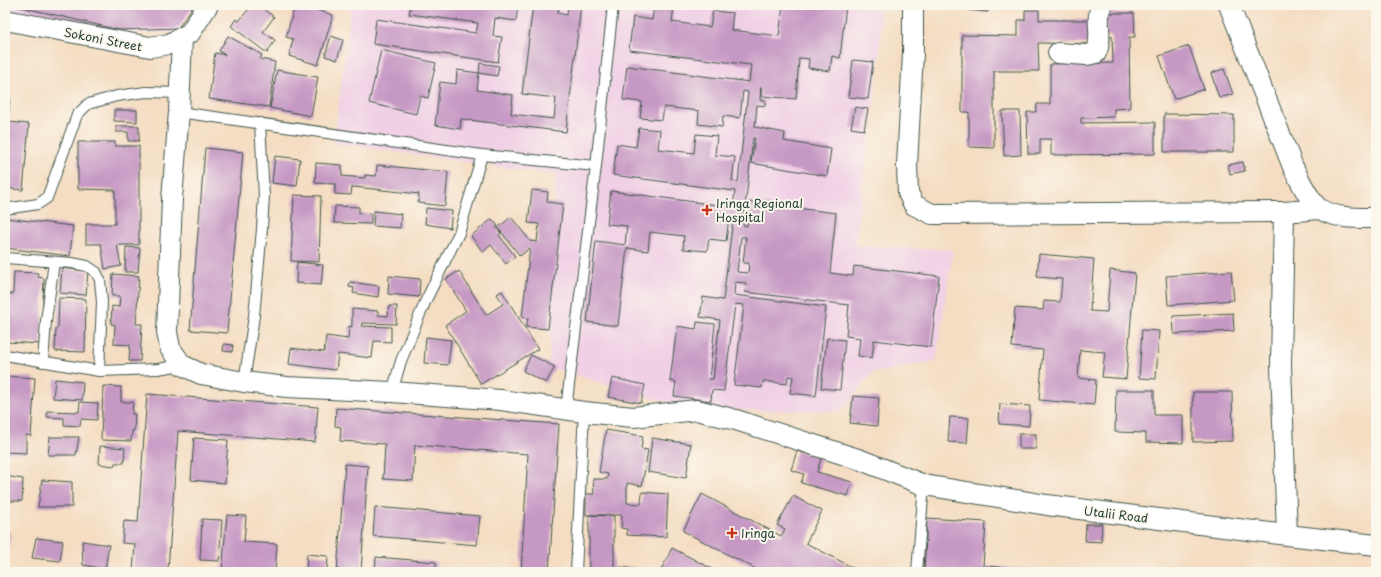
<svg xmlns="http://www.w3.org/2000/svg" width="1381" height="577" font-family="'Playpen Sans',sans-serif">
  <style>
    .built { fill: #f0d0e5 }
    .building { fill: #c698c4; fill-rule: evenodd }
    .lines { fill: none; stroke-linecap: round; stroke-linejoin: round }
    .lane-casing { stroke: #3f5549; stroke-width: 12 }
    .street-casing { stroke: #3f5549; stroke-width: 22 }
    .lane { stroke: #fff; stroke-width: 10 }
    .street { stroke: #fff; stroke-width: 20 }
    .poi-dot { fill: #c8321e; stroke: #fbf7ec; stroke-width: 1.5 }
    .labels { text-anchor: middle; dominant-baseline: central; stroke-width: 4; stroke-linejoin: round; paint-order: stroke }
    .street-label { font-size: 12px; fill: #1f3d34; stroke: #fbf7ec }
    .poi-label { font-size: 12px; fill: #1f3d34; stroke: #fbf7ec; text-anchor: start }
  </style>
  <rect width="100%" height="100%" fill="#fbf7ec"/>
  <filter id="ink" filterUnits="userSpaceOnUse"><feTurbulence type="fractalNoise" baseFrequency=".025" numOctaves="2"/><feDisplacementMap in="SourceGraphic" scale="8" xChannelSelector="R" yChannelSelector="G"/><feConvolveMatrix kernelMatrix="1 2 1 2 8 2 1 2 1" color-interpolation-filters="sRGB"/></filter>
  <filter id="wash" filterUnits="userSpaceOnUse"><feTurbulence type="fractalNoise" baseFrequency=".012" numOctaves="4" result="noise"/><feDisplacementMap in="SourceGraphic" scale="16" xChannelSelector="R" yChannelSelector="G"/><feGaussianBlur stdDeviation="0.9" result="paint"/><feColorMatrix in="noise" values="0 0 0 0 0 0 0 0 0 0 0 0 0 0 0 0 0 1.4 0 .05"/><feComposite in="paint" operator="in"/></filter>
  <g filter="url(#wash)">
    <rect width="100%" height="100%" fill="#f4ddc2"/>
    <g class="built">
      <path d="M5 5H195L177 32 114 33 5 13Z"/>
      <path d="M351 5H880V51L855 246 953 250 936 361 872 373 841 411 693 410 549 367 556 175 334 143Z"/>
    </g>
    <g id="blocks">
      <g class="building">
        <path d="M13 5H194L178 28 119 30Z"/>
        <path d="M252 5H258L274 17 263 32 275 40 267 53 231 26 236 19 239 21Z"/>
        <path d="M295 5H300L333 15 318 65 289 56 293 39 286 37Z"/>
        <path d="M411 5H518L516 21 495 18 493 36 502 37 498 62 373 44 376 19 476 33 478 23 409 14Z"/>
        <path d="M533 5H559L558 13 567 15 568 5H581L566 132 461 119 460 129 435 125 440 82 456 84 457 70 479 73 477 90 513 95 511 114 554 119 556 98 522 94Z"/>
        <path d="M654 5 674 6 672 22 710 27 713 11 733 13 731 30 779 36 783 5H846L840 58 832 56 830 71 808 68 809 59 799 58 796 99 761 96V87L760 100H765V106L757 105 755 127 785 133 784 141 831 149 827 176 751 163 755 138H753L743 225 747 226 750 202 836 213 830 273 853 276 854 266 939 276 931 347 874 340 872 358 858 356 860 338 846 336 849 305 745 292 746 283 735 282 734 295 826 307 816 396 790 393 793 377 788 376 787 384 763 381 762 388 734 385 744 305 735 304 724 391 712 390 711 401 674 396 676 382 670 381 677 326 696 329 697 322 715 324 709 379H713L720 320 700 317 703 297 723 300 733 219 729 218 726 241 709 239 707 251 683 249 684 236 650 232 648 251 627 248 618 326 587 322 596 241 625 245 627 226 607 224 611 191 733 207 735 191 613 175 617 144 636 147 639 128 660 130 658 149 694 153 696 134 717 136 715 155 735 157 732 181 738 182 748 92 743 91 740 118 723 116 722 127 698 124 699 111 664 107 662 120 640 118 642 102 623 100 627 66 749 82 751 65 629 50 633 17 652 20ZM741 237H746L743 263H749L748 273 737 272Z"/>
        <path d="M968 5H989L988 12 968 10Z"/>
        <path d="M1025 10H1039V20H1092V44L1038 43 1039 71H994V148L969 147V112H962V35L1018 36V20H1025Z"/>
        <path d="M1106 13H1134L1135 37H1129L1130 108 1114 109V117L1081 118V123L1155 122V154L1051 155V139H1040V154H1028L1027 112H1036L1037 104H1050V64L1113 63 1112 36H1106Z"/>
        <path d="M228 36 262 55 260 59 275 62 269 107 209 99 215 53 225 55 219 51Z"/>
        <path d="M331 36 343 40 337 60 325 56Z"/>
        <path d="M1189 46 1204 89 1174 99 1159 56Z"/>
        <path d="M381 50 436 63 428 98 420 96 416 114 369 103Z"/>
        <path d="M853 60 873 62 868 99 848 97Z"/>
        <path d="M480 63 499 66 497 76 479 73Z"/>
        <path d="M1224 69 1233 94 1219 98 1211 73Z"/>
        <path d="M277 70 318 77 311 116 270 108Z"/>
        <path d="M5 94 10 95 8 122 29 124 23 190 5 188Z"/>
        <path d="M855 107 868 109 864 130 851 128Z"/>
        <path d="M114 110H137V122L114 121Z"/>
        <path d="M1002 111H1020L1021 155 1004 156Z"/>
        <path d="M1164 114 1234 115V152H1164Z"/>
        <path d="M116 126H139V141H128V132H116Z"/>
        <path d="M78 142H115V146H139V245H117L121 266 105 269 101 244H86V224H115V190L78 189Z"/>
        <path d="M205 148 243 152 227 333 190 330Z"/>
        <path d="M275 156 300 159 297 186 272 183Z"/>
        <path d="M1243 162 1245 171 1230 174 1228 165Z"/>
        <path d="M316 163 342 165V176L365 178V175L376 176 377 165 448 172 445 206 418 203 419 194 364 188 352 187 351 195 335 194V184L315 183Z"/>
        <path d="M532 190 548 192 547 202 563 204 548 329 526 327 528 318 522 317 530 248 520 256 498 228 511 217 531 242V241L537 242 539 224 528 223Z"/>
        <path d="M294 195 321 196 319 262 291 261Z"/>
        <path d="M335 206 359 207V213L371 214V224L334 223Z"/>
        <path d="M426 208 452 211 450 228 425 224Z"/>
        <path d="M374 211 401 214 400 228 373 226Z"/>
        <path d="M5 218 73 226 70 256 5 248Z"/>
        <path d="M492 219 498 226 496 227 501 233 499 235 515 256 506 264 491 245 483 252 471 236Z"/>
        <path d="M126 247 140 248 138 272H125Z"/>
        <path d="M1039 254 1094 259 1090 311 1107 312 1110 270 1135 273 1126 379 1102 377 1105 352 1080 350 1078 378 1096 380 1094 405 1039 400 1043 350 1012 347 1015 308 1043 310 1044 301 1060 302 1062 279 1037 277Z"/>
        <path d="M297 262 323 265 321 285 296 283Z"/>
        <path d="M62 268 88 271 86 295 60 293Z"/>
        <path d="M459 271 486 315 503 304 497 294 502 291 538 349 481 384 445 325 466 311 446 279Z"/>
        <path d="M1231 271 1234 300 1168 305 1166 276Z"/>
        <path d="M14 272 38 273V277L44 278 41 344 6 342 8 294H13Z"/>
        <path d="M113 274 139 276 136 324H142L140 361H129L130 345 114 344 115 325 111 324 112 306 119 307 120 296H112Z"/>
        <path d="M389 276 420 279 419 297 388 294Z"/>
        <path d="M350 282 379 286 378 297 353 293 354 288 349 287Z"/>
        <path d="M59 298 86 299 85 352 55 351 56 328H58Z"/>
        <path d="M389 306H397L396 324 362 323 361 326 391 327V342L374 341 372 358 338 354 336 370 289 364 291 348 324 352 326 336 348 339 349 326 352 327V309L378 311V315L388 316Z"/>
        <path d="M1233 313 1234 331 1174 334 1173 316Z"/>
        <path d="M1142 330 1159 331 1156 379 1139 378Z"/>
        <path d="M426 337 451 340 448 365 424 363Z"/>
        <path d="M827 338 845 340 840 390 821 388Z"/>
        <path d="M224 344 233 345 232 352 223 351Z"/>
        <path d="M531 355 555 367 546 383 523 371Z"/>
        <path d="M5 376 35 378 31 436 26 435V453L5 452Z"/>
        <path d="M612 378 645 385 641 403 608 397Z"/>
        <path d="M55 379 83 382 82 400 53 398Z"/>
        <path d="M103 386 121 387V402H133L132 414H135L134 431H132L131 441 101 440Z"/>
        <path d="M1116 390H1154V415H1183V443L1146 442V433L1115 432Z"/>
        <path d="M1193 392H1232L1233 441 1193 442Z"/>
        <path d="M147 394 318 407 315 442 178 431 168 570 179 571V572H133L135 544 122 543 124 521 138 522Z"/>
        <path d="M853 396 879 398 877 426 850 423Z"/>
        <path d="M80 402 98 403 97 420 81 419 80 426 64 425V418L47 417V411L79 412Z"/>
        <path d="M1000 404 1030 406 1029 426 999 424Z"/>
        <path d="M336 408 559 424 549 572H521L528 454 415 445 413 481 383 479 385 444 340 441 341 427 335 426Z"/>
        <path d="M950 417 969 418 967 443 948 442Z"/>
        <path d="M606 430 643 436 641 449 648 450 642 486 627 483V503L641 504 642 492 668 494 666 537 627 535V529L621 528 622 515H586V494H594L593 479H607L608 474 599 472Z"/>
        <rect x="1019" y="434" width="17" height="15"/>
        <path d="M50 437H79L76 455H48Z"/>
        <path d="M194 438 228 440 225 483 191 480Z"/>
        <path d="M652 438 691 444 686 478 648 472Z"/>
        <path d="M100 446 125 448 124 463H115L114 466 99 464Z"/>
        <path d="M797 451 821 458 817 472 852 482 848 496 801 483 804 474 791 470Z"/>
        <path d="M345 464 368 466 361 572H337Z"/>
        <path d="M5 476 23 479 22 501H5Z"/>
        <path d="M42 480 72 482V507H38Z"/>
        <path d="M702 494 781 536 785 529 777 525 793 496 822 511 806 543 861 572H757L758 570 683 531Z"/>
        <path d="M375 507 480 516 477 545 373 536Z"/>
        <path d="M227 515 246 516 244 542 277 544 275 572H222Z"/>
        <path d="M589 515 614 516V572H589Z"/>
        <path d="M927 518 986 522 983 566 1056 571V572H924Z"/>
        <path d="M202 519 222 520 219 561 200 560Z"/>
        <path d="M1086 524H1102L1101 542 1085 541Z"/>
        <path d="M5 533H10L8 551H5Z"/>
        <path d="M36 538 63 541 60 561 32 558Z"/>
        <path d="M82 541 109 545 105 569 83 565Z"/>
        <path d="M672 548 718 572H660Z"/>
        <path d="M307 554 328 556 327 572H306Z"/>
        <path d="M376 557 436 562V572H375Z"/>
        <path d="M621 567 647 571V572H621Z"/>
      </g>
    </g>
  </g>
  <g filter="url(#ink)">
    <use href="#blocks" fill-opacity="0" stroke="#3f5549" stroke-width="1"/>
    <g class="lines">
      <g class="lane-casing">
        <g id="lane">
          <path d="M179 112 482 155 596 166"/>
          <path d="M5 209 38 204 47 198 77 115 88 104 117 96 146 92 180 93"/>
          <path d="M5 258 72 263 87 266 96 272 100 280 102 302 99 371"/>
          <path d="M5 355 99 371 158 369 182 365"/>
          <path d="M43 362 46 321 54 262"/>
          <path d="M244 382 254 316 262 229 264 196 260 123"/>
          <path d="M392 392 401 361 418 319 427 298 459 233 482 155"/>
          <path d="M566 409 596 166 613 5"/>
          <path d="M576 572 584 412"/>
          <path d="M917 572 924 485"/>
        </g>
      </g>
      <g class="street-casing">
        <g id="street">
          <path d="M913 5V53L907 165 908 193 914 205 932 214 1284 212 1319 209"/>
          <path d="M1229 5 1293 167C1298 177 1311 204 1320 209 1336 219 1358 218 1376 218"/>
          <path d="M5 20 150 47 169 44 190 33 208 5"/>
          <path d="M182 37 179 112 172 199 167 332 170 348 182 365 201 374 244 382 287 387 392 392 501 400 584 412 633 417 697 410 736 420 861 460 924 485 1047 505 1287 535 1376 545"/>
          <path d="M1058 53 1087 55 1096 53C1104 36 1094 19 1102 5"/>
          <path d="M1284 212 1281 365 1287 535"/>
        </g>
      </g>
      <use href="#lane" class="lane"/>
      <use href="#street" class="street"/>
    </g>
  </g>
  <g class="poi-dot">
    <path d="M705 204h4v4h4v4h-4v4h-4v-4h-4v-4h4z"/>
    <path d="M730 527h4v4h4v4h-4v4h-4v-4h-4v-4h4z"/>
  </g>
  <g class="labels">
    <g class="street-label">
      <text transform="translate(103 39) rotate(11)">Sokoni Street</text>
      <text transform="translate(1116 514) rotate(7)">Utalii Road</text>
    </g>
    <g class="poi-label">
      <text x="716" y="203">Iringa Regional<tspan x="716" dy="14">Hospital</tspan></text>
      <text x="741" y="533">Iringa</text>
    </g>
  </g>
  <rect width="1381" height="577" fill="none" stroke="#fbf7ec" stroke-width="20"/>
</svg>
